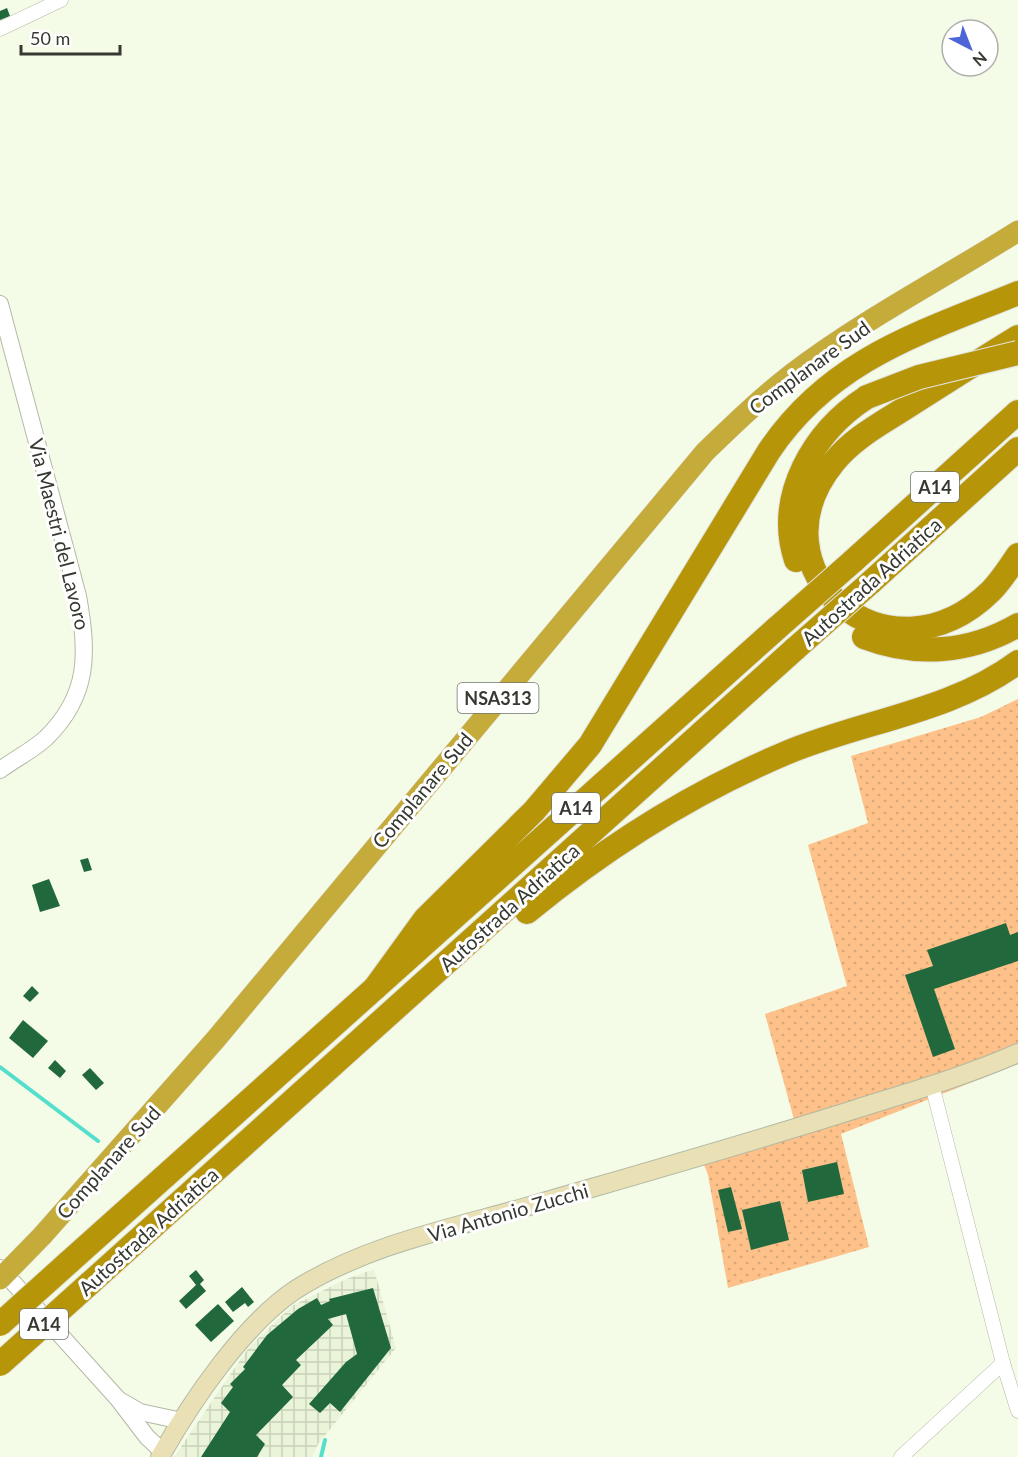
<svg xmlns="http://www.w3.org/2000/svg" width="1018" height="1457" font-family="Lato,sans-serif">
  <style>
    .industrial { fill: url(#industrial-grid) }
    .park { fill: url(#park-dots) }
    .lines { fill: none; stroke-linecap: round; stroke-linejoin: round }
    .stream { stroke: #53dfcc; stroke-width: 4 }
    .building { fill: #22683d }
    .minor-casing { stroke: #b2b9a5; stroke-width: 15 }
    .tertiary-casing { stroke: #b2b9a5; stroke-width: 18 }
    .secondary-casing { stroke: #b2b9a5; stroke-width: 20 }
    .trunk-casing { stroke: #e3e3e2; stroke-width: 22 }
    .motorway-casing { stroke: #e3e3e2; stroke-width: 26 }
    .minor { stroke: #fff; stroke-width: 14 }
    .tertiary { stroke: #fff; stroke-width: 16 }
    .secondary { stroke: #e9e0b5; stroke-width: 18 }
    .trunk { stroke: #c4ab3a; stroke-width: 21 }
    .motorway { stroke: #b69608; stroke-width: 24 }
    .trunk-bridge-casing { stroke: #e3e3e2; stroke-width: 22; stroke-linecap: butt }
    .motorway-bridge-casing { stroke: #e3e3e2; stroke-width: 26; stroke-linecap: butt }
    .trunk-bridge { stroke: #c4ab3a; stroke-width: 21 }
    .motorway-bridge { stroke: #b69608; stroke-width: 24 }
    .labels { text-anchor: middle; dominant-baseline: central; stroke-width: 6; stroke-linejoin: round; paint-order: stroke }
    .shield { fill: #fff; stroke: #72746f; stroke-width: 1.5 }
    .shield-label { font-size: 18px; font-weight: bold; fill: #363931 }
    .street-label { font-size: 20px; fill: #363931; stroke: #fff }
  </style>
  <defs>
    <pattern id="industrial-grid" width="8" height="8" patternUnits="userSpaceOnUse" patternTransform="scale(1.5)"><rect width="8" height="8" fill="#eaf4d8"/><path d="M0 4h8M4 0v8" fill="none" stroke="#c9d2ba"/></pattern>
    <pattern id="park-dots" width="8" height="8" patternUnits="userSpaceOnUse" patternTransform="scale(1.5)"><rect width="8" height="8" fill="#fdc189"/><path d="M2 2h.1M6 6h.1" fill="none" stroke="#d9a777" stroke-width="1.8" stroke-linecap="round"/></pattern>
  </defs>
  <rect width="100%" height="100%" fill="#f4fbe7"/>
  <path class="industrial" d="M374 1269 396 1348 318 1444 312 1457H174L249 1347 292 1306 344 1280Z"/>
  <path class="park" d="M1018 699V1064L841 1134 869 1247 728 1288 708 1175 700 1154 795 1123 765 1014 847 986 808 845 868 823 851 756 981 717Z"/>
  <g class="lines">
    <g class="stream">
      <path d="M0 1067 98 1141"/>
      <path d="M321 1457 325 1440"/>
    </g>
  </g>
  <g class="building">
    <path d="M7 8 10 16 0 20V11Z"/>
    <path d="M88 858 92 870 84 872 80 860Z"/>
    <path d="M49 879 60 906 40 912 32 885Z"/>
    <path d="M1006 923 1010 935 1018 932V961L934 989 955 1049 933 1057 905 975 933 966 927 950Z"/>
    <path d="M32 986 39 993 30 1002 23 996Z"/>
    <path d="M23 1020 48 1041 33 1058 9 1038Z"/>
    <path d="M55 1060 66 1071 60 1078 48 1068Z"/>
    <path d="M90 1068 104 1083 96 1090 82 1075Z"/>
    <path d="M837 1162 844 1194 808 1202 802 1170Z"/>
    <path d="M731 1187 742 1229 728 1232 718 1190Z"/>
    <path d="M780 1201 789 1240 751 1250 742 1210Z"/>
    <path d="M196 1270 204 1280 200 1284 206 1291 186 1309 179 1301 196 1285 189 1276Z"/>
    <path d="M242 1287 254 1302 248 1307 245 1303 233 1312 225 1302Z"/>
    <path d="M373 1288 391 1348 340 1412 330 1403 320 1413 309 1404 346 1362 357 1354 346 1314 328 1319 333 1325 296 1360 301 1365 282 1385 293 1397 256 1435 265 1444 257 1457H201L230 1412 221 1403 233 1387 230 1384 245 1369 243 1367 267 1335 298 1309 317 1298 321 1305 330 1301 329 1299Z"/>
    <path d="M218 1304 234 1321 211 1342 195 1325Z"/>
  </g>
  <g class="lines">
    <g class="minor-casing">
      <g id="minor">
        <path d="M0 29 61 0"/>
        <path d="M1003 1363 1018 1411"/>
        <path d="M901 1457 1003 1363 932 1085"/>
      </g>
    </g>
    <g class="tertiary-casing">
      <g id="tertiary">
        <path d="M0 304 78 596C88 652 90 695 46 738 33 750 15 759 0 770"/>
        <path d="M0 1268 118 1399 147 1437 163 1452"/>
        <path d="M121 1401 140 1412 182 1421"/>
      </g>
    </g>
    <g class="secondary-casing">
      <path id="secondary" d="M160 1457C191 1402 243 1325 295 1290 364 1246 448 1229 526 1207 636 1175 746 1144 856 1109 910 1092 966 1076 1018 1053"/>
    </g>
    <g class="trunk-casing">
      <path id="trunk" d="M42 1236 216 1039 705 452C734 424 762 397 793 373 864 319 944 278 1018 231"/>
    </g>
    <g class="motorway-casing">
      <g id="motorway">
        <path d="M1018 337C982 359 946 382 910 405 884 422 854 437 834 462 746 570 888 692 991 591 1001 581 1010 567 1018 555"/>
        <path d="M796 560C775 496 814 431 867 397"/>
        <path d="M852 562 1018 412"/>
        <path d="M870 583 1018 449"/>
        <path d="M864 637C916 657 970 653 1018 625"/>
        <path d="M527 912C606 847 691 793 786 753 862 721 951 712 1018 662"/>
        <path d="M375 988 425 919 534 811 590 745 769 451C831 359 920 333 1018 293"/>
        <path d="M68 1263 777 628"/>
        <path d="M89 1284 796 648"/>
      </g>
    </g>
    <use href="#minor" class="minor"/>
    <use href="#tertiary" class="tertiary"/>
    <use href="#secondary" class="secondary"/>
    <use href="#trunk" class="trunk"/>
    <use href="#motorway" class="motorway"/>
    <g class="trunk-bridge-casing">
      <path id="trunk-bridge" d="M0 1279 42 1236"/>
    </g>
    <g class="motorway-bridge-casing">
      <g id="motorway-bridge">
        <path d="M867 397 919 377 1018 353"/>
        <path d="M777 628 852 562"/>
        <path d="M796 648 870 583"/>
        <path d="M0 1324 68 1263"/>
        <path d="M0 1364 89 1284"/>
      </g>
    </g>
    <use href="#trunk-bridge" class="trunk-bridge"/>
    <use href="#motorway-bridge" class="motorway-bridge"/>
  </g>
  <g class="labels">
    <g class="shield">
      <rect x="911" y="472" width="48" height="30" rx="4.5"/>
      <rect x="457.5" y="683" width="81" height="30" rx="4.5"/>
      <rect x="552" y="793" width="48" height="30" rx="4.5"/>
      <rect x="20" y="1309" width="48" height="30" rx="4.5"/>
    </g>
    <g class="shield-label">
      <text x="935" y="487">A14</text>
      <text x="498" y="698">NSA313</text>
      <text x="576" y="808">A14</text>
      <text x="44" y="1324">A14</text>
    </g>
    <g class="street-label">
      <text transform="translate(809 367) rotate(-36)">Complanare Sud</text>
      <text transform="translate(60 534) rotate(76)">Via Maestri del Lavoro</text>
      <text transform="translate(871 581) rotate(-42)">Autostrada Adriatica</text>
      <text transform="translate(422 790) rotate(-50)">Complanare Sud</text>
      <text transform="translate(509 907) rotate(-42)">Autostrada Adriatica</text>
      <text transform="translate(108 1162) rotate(-48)">Complanare Sud</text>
      <text transform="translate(508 1212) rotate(-16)">Via Antonio Zucchi</text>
      <text transform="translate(148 1231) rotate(-42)">Autostrada Adriatica</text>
    </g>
  </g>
  <g transform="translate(970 48) rotate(138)"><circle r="28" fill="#ffffff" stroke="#afb0ad" stroke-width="1.5"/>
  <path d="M0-4.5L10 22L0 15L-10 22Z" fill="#4d63d8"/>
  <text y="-9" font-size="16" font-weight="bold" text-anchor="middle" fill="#363931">N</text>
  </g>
  <path d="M21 45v9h99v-9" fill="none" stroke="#363931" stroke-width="3"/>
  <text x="30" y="45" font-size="18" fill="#363931" stroke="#ffffff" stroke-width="4.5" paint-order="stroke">50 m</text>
</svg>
